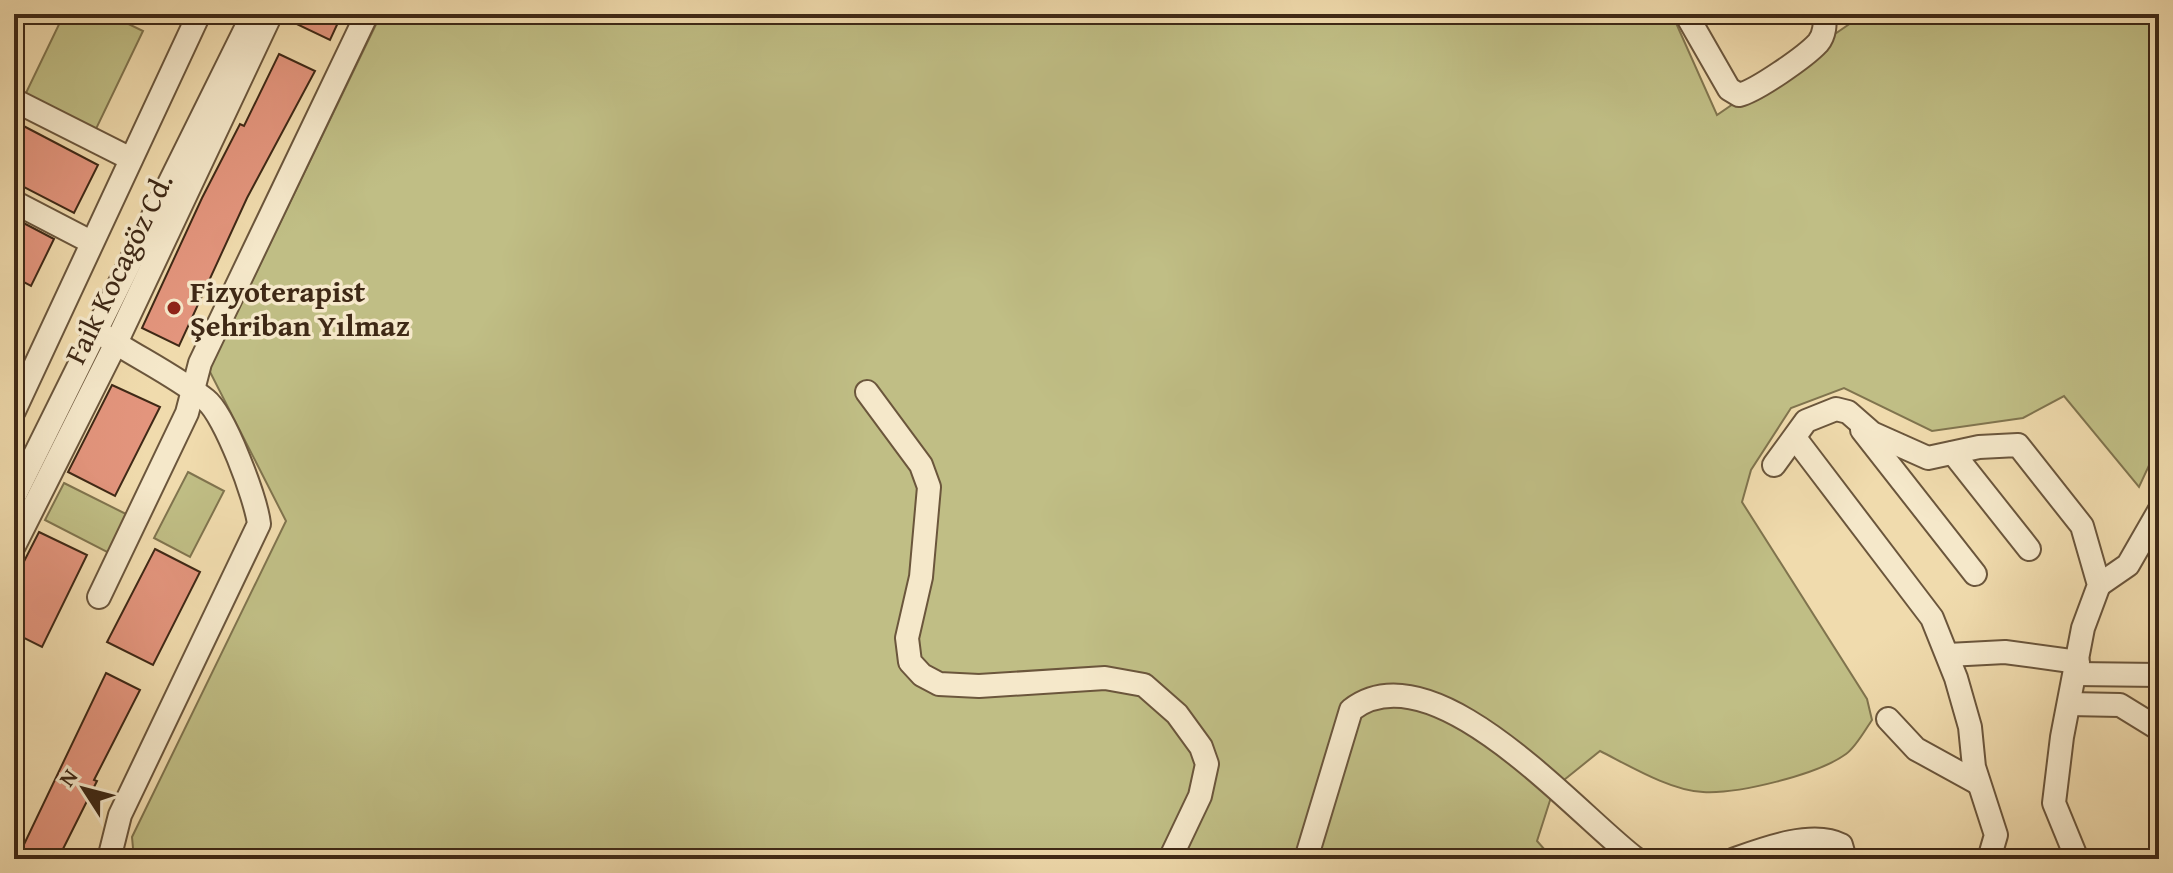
<svg xmlns="http://www.w3.org/2000/svg" width="2173" height="873" font-family="'Gentium Book Plus',serif">
  <style>
    .green { fill: #c0be85; stroke: #80744e; stroke-width: 2 }
    .building { fill: #e3957d; stroke: #3f2916; stroke-width: 2 }
    .lines { fill: none; stroke-linecap: round; stroke-linejoin: round }
    .minor-casing { stroke: #6b563c; stroke-width: 26 }
    .minor { stroke: #f5e8ca; stroke-width: 22 }
    .poi-dot { fill: #8f2418; stroke: #f5e8ca; stroke-width: 3 }
    .labels { text-anchor: middle; dominant-baseline: central; stroke-width: 7; stroke-linejoin: round; paint-order: stroke }
    .street-label { font-size: 30px; fill: #3f2916; stroke: #f5e8ca }
    .poi-label { font-size: 30px; font-weight: bold; fill: #3f2916; stroke: #f5e8ca; text-anchor: start }
  </style>
  <rect width="100%" height="100%" fill="#f0dbad"/>
  <filter id="stains"><feTurbulence type="fractalNoise" baseFrequency=".0025" numOctaves="4"/><feColorMatrix values="0 0 0 0 .2 0 0 0 0 .09 0 0 0 0 .02 0 0 0 .5 -.17"/></filter>
  <radialGradient id="worn" r=".72"><stop offset=".6" stop-color="#630" stop-opacity="0"/><stop offset="1" stop-color="#630" stop-opacity=".3"/></radialGradient>
  <g class="green">
    <path d="M64 14H108L143 31 95 131 24 97Z"/>
    <path d="M381 14H1672L1717 115 1864 14H2159V444L2139 487 2064 396 2023 418 1932 431 1844 388 1791 408 1751 470 1742 502 1867 699 1872 720C1865 730 1856 747 1846 754 1817 775 1738 794 1703 792 1671 791 1628 765 1600 751L1554 788 1537 841 1553 859H134L132 837 286 521 209 370Z"/>
    <path d="M188 472 224 491 190 557 154 538Z"/>
    <path d="M64 483 128 515 109 553 45 520Z"/>
  </g>
  <g class="building">
    <path d="M285 14H342L330 40 284 18Z"/>
    <path d="M279 54 315 71 247 198 179 346 142 328 202 198 240 124 244 126Z"/>
    <path d="M14 121 98 165 74 213 14 182Z"/>
    <path d="M14 218 54 239 31 286 14 277Z"/>
    <path d="M112 385 160 407 115 496 68 472Z"/>
    <path d="M39 532 87 555 42 647 14 633V581Z"/>
    <path d="M155 549 200 572 153 665 107 642Z"/>
    <path d="M106 673 140 690 94 780 97 781 58 859H17Z"/>
  </g>
  <g class="lines">
    <g class="minor-casing">
      <g id="minor">
        <path d="M1686 14 1729 89 1739 95C1756 91 1805 57 1818 43 1824 36 1827 22 1822 14"/>
        <path d="M14 100 131 159"/>
        <path d="M14 202 91 242"/>
        <path d="M97 331C132 355 173 374 206 400 225 415 256 499 259 524L120 815 109 859"/>
        <path d="M867 392 921 465 929 487 921 577 907 638 910 662 922 675 939 684 979 686 1105 678 1144 685 1177 714 1201 747 1207 764 1200 796 1170 859"/>
        <path d="M14 411 199 14"/>
        <path d="M1862 430 1975 574"/>
        <path d="M1795 438 1932 618 1956 678 1970 727 1974 767 1996 835 1989 859"/>
        <path d="M1953 453 2029 549"/>
        <path d="M1774 465 1806 421 1836 409 1848 412 1872 433 1928 458 1979 447 2018 445 2082 526 2099 585 2083 628 2062 737 2054 803 2077 859"/>
        <path d="M14 497 253 14"/>
        <path d="M14 546 116 343 271 14"/>
        <path d="M2099 585 2128 565 2159 511"/>
        <path d="M99 597 187 413 200 363 367 14"/>
        <path d="M1948 655 2005 652 2078 662"/>
        <path d="M2076 674 2159 675"/>
        <path d="M2069 704 2120 705 2159 729"/>
        <path d="M1888 719 1916 749 1978 783"/>
        <path d="M1306 859 1351 710C1433 646 1575 813 1636 859"/>
        <path d="M1735 859C1763 849 1813 830 1841 845L1845 859"/>
      </g>
    </g>
    <use href="#minor" class="minor"/>
  </g>
  <circle class="poi-dot" cx="174" cy="308" r="8"/>
  <g class="labels">
    <g class="street-label">
      <text transform="translate(118 268) rotate(-64)">Faik Kocagöz Cd.</text>
    </g>
    <g class="poi-label">
      <text x="190" y="291">Fizyoterapist<tspan x="190" dy="34">Şehriban Yılmaz</tspan></text>
    </g>
  </g>
  <rect width="2173" height="873" fill="none" stroke="#f0dbad" stroke-width="48"/>
  <rect x="16" y="16" width="2141" height="841" fill="none" stroke="#3f2916" stroke-width="4"/>
  <rect x="24" y="24" width="2125" height="825" fill="none" stroke="#3f2916" stroke-width="2"/>
  <g transform="translate(84 789) rotate(306)" stroke="#f5e8ca" stroke-width="6" paint-order="stroke">
  <path d="M0-6L14 30L0 20L-14 30Z" fill="#3f2916"/>
  <text y="-12" font-size="22" font-weight="bold" text-anchor="middle" fill="#3f2916">N</text>
  </g>
  <rect width="100%" height="100%" filter="url(#stains)"/>
  <rect width="100%" height="100%" fill="url(#worn)"/>
</svg>
